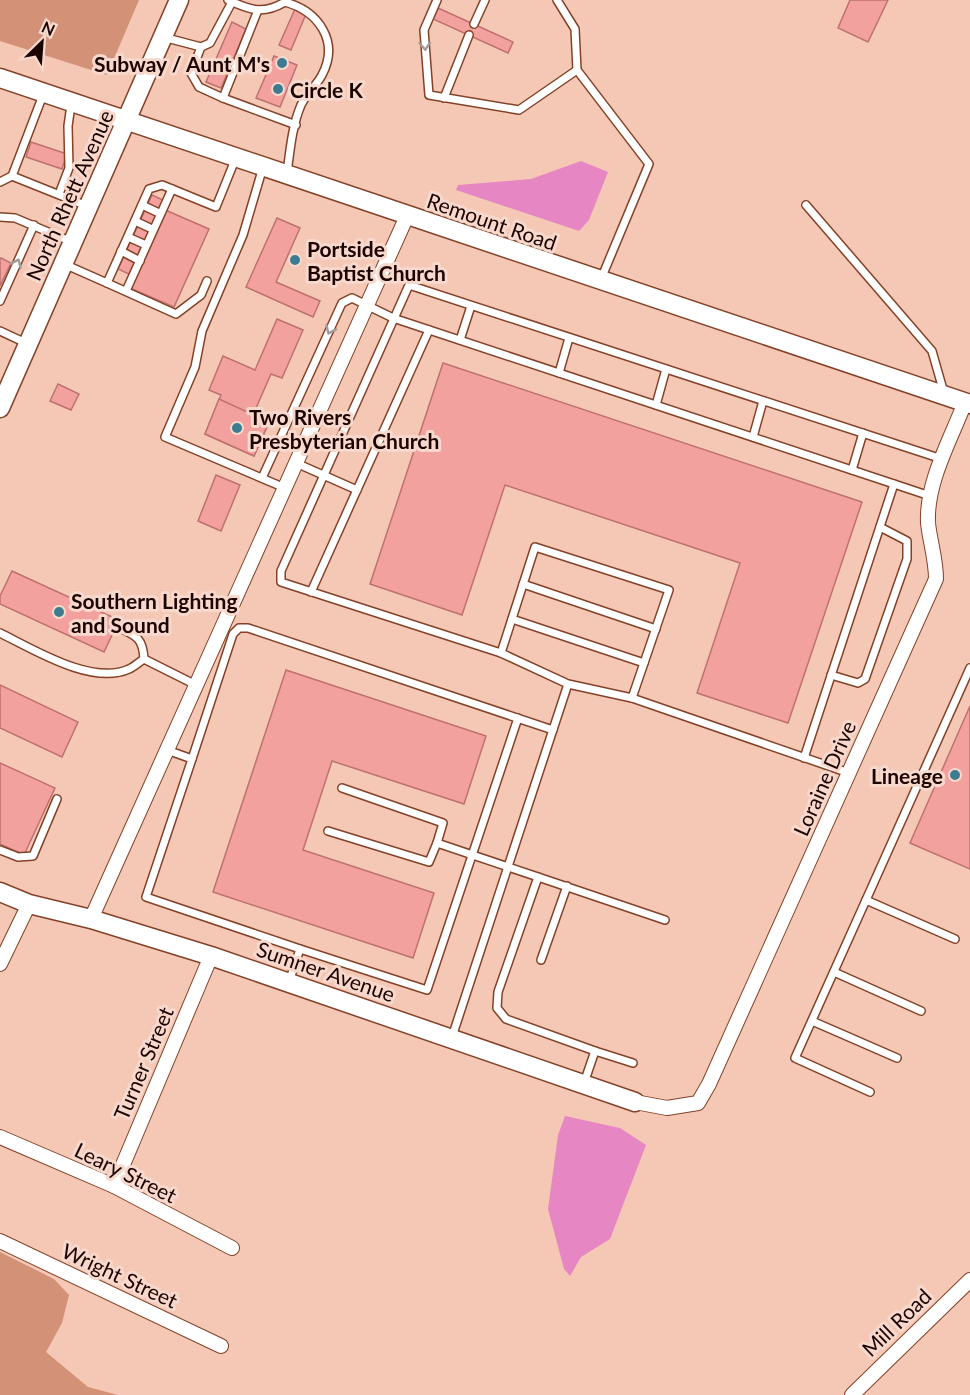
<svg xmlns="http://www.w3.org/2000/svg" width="970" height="1395" font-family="Lato,sans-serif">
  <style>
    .green { fill: #d39178 }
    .water { fill: #e687c4 }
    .building { fill: #f3a19e; stroke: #be7270; stroke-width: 1.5 }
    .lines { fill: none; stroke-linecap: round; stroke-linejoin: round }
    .lane-casing { stroke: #834227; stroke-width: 10 }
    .street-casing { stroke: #834227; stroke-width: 16 }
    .secondary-casing { stroke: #834227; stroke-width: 21 }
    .lane { stroke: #fff; stroke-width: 7 }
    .street { stroke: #fff; stroke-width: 14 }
    .secondary { stroke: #fff; stroke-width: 18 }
    .oneway { stroke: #a49b99 }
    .poi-dot { fill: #3d7c90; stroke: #f7d8cc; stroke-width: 2 }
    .labels { text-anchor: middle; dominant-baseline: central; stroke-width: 6; stroke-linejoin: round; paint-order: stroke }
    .poi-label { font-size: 21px; font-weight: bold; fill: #1c0400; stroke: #f7d8cc; text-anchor: start }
    .street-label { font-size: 21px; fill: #1c0400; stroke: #f7d8cc }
  </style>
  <rect width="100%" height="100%" fill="#f5c7b5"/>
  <g class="green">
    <path d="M0 0H139L107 75 0 41Z"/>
    <path d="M0 1252 54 1279 69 1295 62 1323 46 1352 88 1387 118 1395H0Z"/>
  </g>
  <g class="water">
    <path d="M581 161 608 172 589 220 579 231 456 190 458 185 531 179Z"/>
    <path d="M565 1116 620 1128 646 1145 610 1239 581 1257 570 1276 564 1269 548 1209 558 1135Z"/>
  </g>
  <g class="building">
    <path d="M850 0H888L868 42 838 28Z"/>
    <path d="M438 8 513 42 508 53 433 19Z"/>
    <path d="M295 9 306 14 291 50 279 45Z"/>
    <path d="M232 22 246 29 221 88 206 82Z"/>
    <path d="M274 56 297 65 280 107 256 98Z"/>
    <path d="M31 142 67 154 62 169 26 157Z"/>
    <path d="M152 195 165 201 131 275 118 269Z"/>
    <path d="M163 209 209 229 174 307 130 288Z"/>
    <path d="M277 218 300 228 276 282 320 301 313 317 246 287Z"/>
    <path d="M1 258 11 263 0 286V259Z"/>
    <path d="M277 319 303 330 282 378 271 374 253 415 269 422 254 456 205 434 221 395 209 390 223 356 255 370Z"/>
    <path d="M443 363 862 502 788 723 697 693 740 563 505 485 462 615 370 584Z"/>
    <path d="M58 384 79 394 71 410 50 401Z"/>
    <path d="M219 399 269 422 254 456 205 434Z"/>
    <path d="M216 475 240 485 221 531 198 521Z"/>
    <path d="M12 571 119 620 104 652 0 604V596Z"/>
    <path d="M286 670 486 736 464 804 332 761 303 850 434 893 413 958 213 892Z"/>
    <path d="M0 685 78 722 62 757 0 728Z"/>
    <path d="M970 706V869L910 843Z"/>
    <path d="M0 763 55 788 24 855 0 844Z"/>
  </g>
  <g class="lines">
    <g class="lane-casing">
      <g id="lane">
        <path d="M228 0C250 10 263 15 285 2 318 11 340 41 322 75 317 85 306 94 301 105 292 126 290 151 287 173"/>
        <path d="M437 0 424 30 429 95 519 110 577 70"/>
        <path d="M557 0 575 29 577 70 649 164 601 279"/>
        <path d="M258 10 223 98 296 125"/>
        <path d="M474 24 485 0"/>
        <path d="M163 37 201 47 210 43 232 2"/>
        <path d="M201 47 191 73 199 87 223 98"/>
        <path d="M43 95 12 176 87 206"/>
        <path d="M444 98 469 35"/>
        <path d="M263 167 243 235 202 331 195 367 165 437 285 488"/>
        <path d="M0 182 12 176"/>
        <path d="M59 194 69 168 68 126 71 105"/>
        <path d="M142 205 159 213"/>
        <path d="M806 205 932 351 944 393"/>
        <path d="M0 217 15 218 72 242"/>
        <path d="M135 221 152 229"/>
        <path d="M128 237 146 245"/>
        <path d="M121 251 140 261"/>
        <path d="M64 264 107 283 149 189 162 185 216 207 235 160"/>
        <path d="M107 283 176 314 201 295 207 281"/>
        <path d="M126 291 172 189"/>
        <path d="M0 301 34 225"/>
        <path d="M0 331 28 344"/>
        <path d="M460 340 471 306"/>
        <path d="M559 373 569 338"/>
        <path d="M656 405 666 369"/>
        <path d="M753 437 763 401"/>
        <path d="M296 463 357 490"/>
        <path d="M852 470 863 433"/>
        <path d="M262 478 342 303 352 298 393 318 894 484"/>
        <path d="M523 584 656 629"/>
        <path d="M311 592 429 330"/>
        <path d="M512 619 644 663"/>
        <path d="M120 628C137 636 143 639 144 659"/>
        <path d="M0 633C33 649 92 686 129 669 134 667 139 662 144 659L196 685"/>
        <path d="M501 653 281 582V571L409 285 942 459"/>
        <path d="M831 675 858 683 865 679 907 559V541L880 527"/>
        <path d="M632 698 849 773"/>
        <path d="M167 750 192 759 146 897 300 949 289 982"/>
        <path d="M804 758 894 484 930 496"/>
        <path d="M192 759 233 634 239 628H248L553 730"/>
        <path d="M342 788 443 823 437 843 538 877 498 992 497 1008 506 1019 595 1051"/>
        <path d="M328 831 429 862 437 843"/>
        <path d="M0 850 18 857 33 856 57 799"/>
        <path d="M538 877 665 920"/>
        <path d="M866 900 795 1058 870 1092"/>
        <path d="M955 939 866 900 970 668"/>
        <path d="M300 949 427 990 518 718"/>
        <path d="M541 960 567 886"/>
        <path d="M834 972 921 1011"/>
        <path d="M812 1021 897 1058"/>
        <path d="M452 1037 568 684 632 698 669 590 535 547 501 653 568 684"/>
        <path d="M584 1083 595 1051 633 1063"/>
      </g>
    </g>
    <g class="street-casing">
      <g id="street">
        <path d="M91 919 407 216"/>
        <path d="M0 964 29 904"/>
        <path d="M635 1102 667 1108 698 1103 709 1084 936 579C936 559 930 542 928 523 926 482 951 439 965 402"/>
        <path d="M0 1137 114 1186 232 1248"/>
        <path d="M114 1186 211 956"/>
        <path d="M0 1241 221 1346"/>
        <path d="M852 1395 970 1280"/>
      </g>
    </g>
    <g class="secondary-casing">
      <g id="secondary">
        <path d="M0 78 970 404"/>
        <path d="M0 408 179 0"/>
        <path d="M0 892 29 904 91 919 211 956 635 1102"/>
      </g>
    </g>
    <use href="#lane" class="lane"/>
    <use href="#street" class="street"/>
    <use href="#secondary" class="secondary"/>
  </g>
  <defs><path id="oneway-chevron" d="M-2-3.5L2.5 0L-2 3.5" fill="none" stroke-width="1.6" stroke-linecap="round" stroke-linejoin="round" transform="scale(1.5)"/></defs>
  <g class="oneway">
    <use href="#oneway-chevron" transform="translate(425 46) rotate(86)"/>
    <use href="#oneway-chevron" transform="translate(17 263) rotate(-66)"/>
    <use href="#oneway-chevron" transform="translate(330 330) rotate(114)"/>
  </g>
  <g class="poi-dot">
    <circle cx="282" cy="63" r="6"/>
    <circle cx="278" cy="89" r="6"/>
    <circle cx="295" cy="260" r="6"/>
    <circle cx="237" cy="428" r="6"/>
    <circle cx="59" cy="612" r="6"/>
    <circle cx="955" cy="775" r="6"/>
  </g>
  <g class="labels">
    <g class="poi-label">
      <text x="270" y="63" text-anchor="end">Subway / Aunt M's</text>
      <text x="290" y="89">Circle K</text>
      <text x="307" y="248">Portside<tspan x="307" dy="24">Baptist Church</tspan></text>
      <text x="249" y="416">Two Rivers<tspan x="249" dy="24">Presbyterian Church</tspan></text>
      <text x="71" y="600">Southern Lighting<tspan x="71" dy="24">and Sound</tspan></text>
      <text x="943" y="775" text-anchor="end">Lineage</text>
    </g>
    <g class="street-label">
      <text transform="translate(69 195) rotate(-66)">North Rhett Avenue</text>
      <text transform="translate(492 221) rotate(19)">Remount Road</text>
      <text transform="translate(824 778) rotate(-66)">Loraine Drive</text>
      <text transform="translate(326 971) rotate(19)">Sumner Avenue</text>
      <text transform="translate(143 1063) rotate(-67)">Turner Street</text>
      <text transform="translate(126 1172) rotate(26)">Leary Street</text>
      <text transform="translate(120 1275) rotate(25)">Wright Street</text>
      <text transform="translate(896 1322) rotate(-44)">Mill Road</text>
    </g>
  </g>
  <g transform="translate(42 42) rotate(25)" stroke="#f7d8cc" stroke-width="4.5" paint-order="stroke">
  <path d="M0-4.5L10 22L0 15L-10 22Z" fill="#1c0400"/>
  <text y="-9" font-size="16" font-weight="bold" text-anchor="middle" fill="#1c0400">N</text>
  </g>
</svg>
